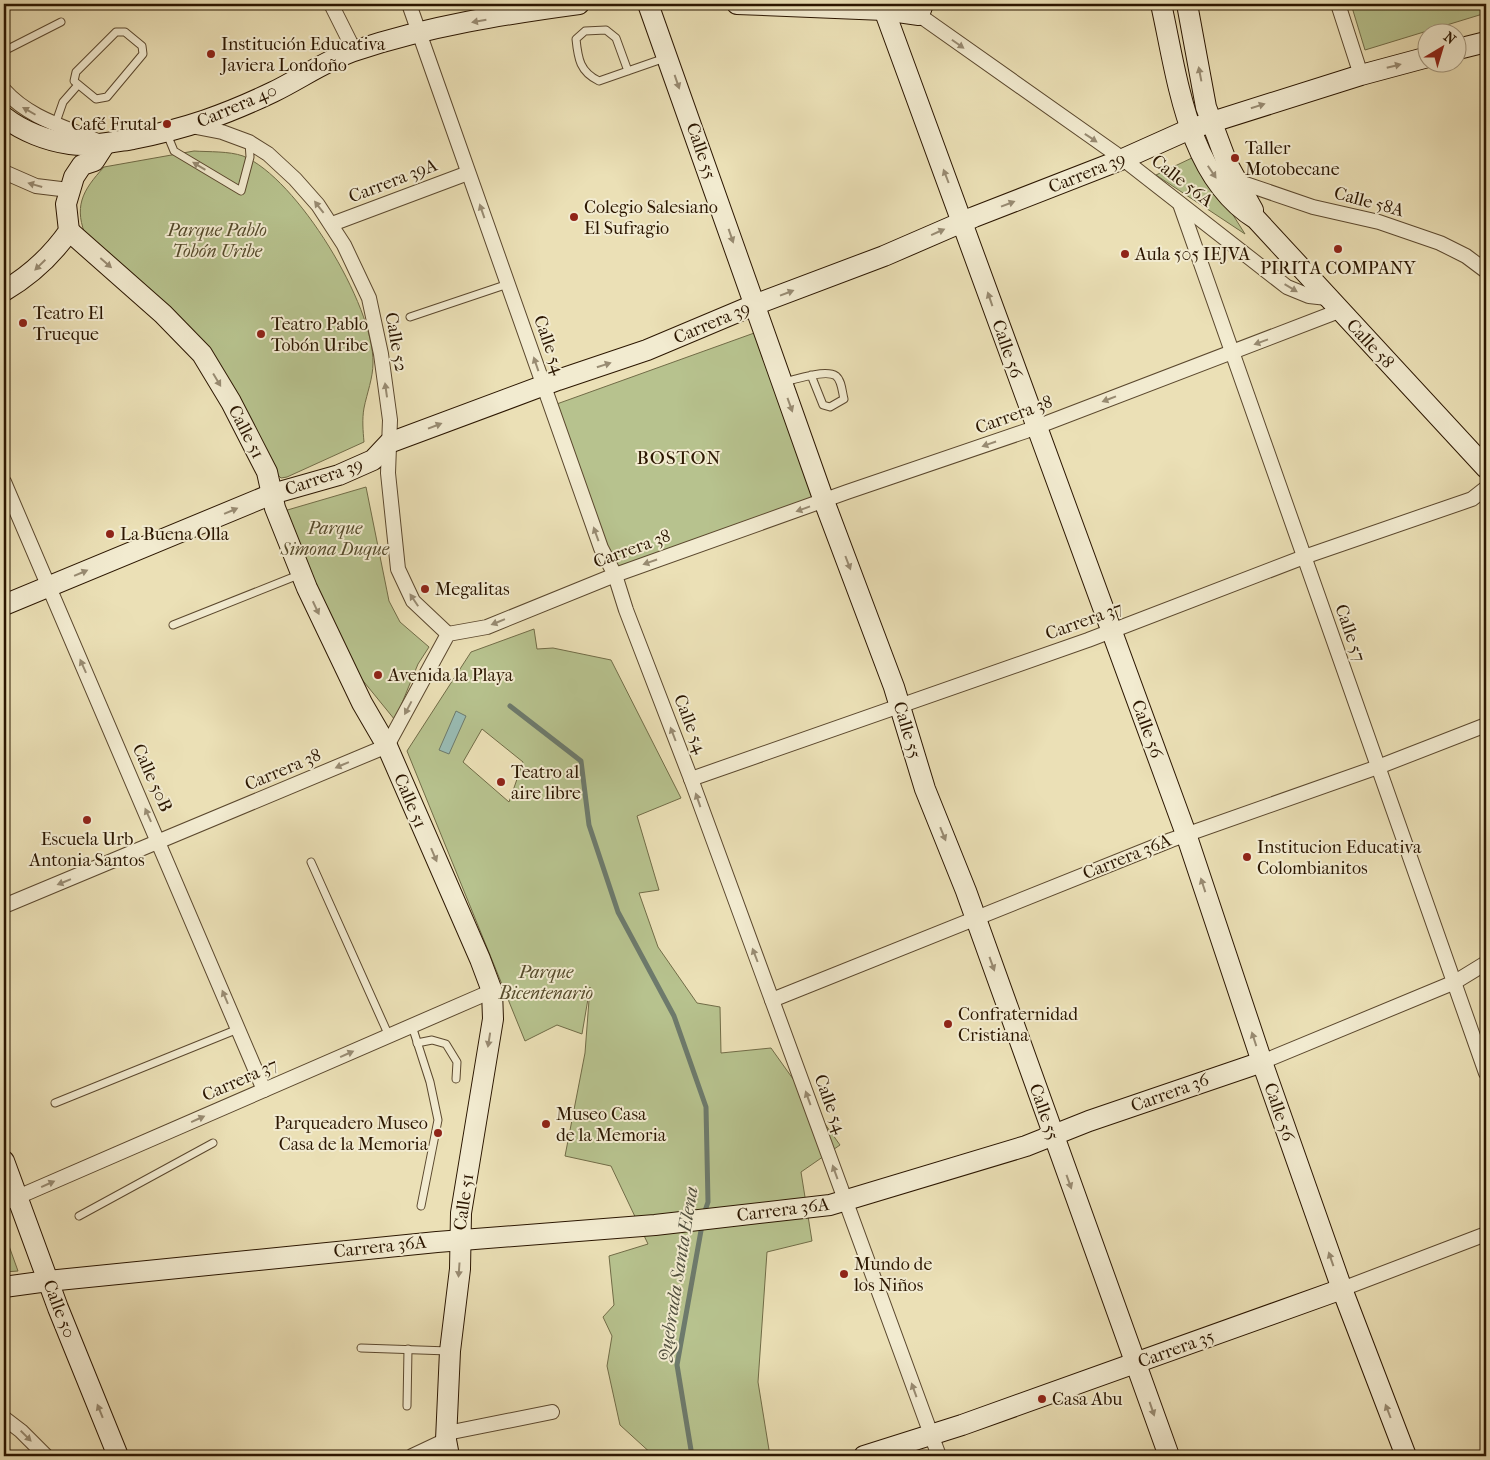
<svg xmlns="http://www.w3.org/2000/svg" width="1490" height="1460" font-family="'IM FELL French Canon',serif">
  <style>
    .green { fill: #b7c28e; stroke: #716c47; fill-rule: evenodd }
    .water { fill: #99bcb4; stroke: #6d7a6c }
    .lines { fill: none; stroke-linecap: round; stroke-linejoin: round }
    .stream { stroke: #6d7a6c; stroke-width: 5 }
    .lane-casing { stroke: #5b482e; stroke-width: 9 }
    .street-casing { stroke: #5b482e; stroke-width: 16 }
    .secondary-casing { stroke: #2b1600; stroke-width: 22 }
    .lane { stroke: #f2ebd0; stroke-width: 7 }
    .street { stroke: #f2ebd0; stroke-width: 14 }
    .secondary { stroke: #f2ebd0; stroke-width: 20 }
    .oneway { fill: #988b72 }
    .poi-dot { fill: #8f2418; stroke: #f2ebd0; stroke-width: 2 }
    .labels { text-anchor: middle; dominant-baseline: central; stroke-width: 4; stroke-linejoin: round; paint-order: stroke }
    .poi-label { font-size: 18px; fill: #2b1600; stroke: #f2ebd0; text-anchor: start }
    .street-label { font-size: 18px; fill: #2b1600; stroke: #f2ebd0 }
    .park-label { font-size: 18px; font-style: italic; fill: #554a2b; stroke: #f2ebd0 }
    .neighbourhood-label { font-size: 19px; letter-spacing: 1px; fill: #2b1600; stroke: #f2ebd0 }
    .water-label { font-size: 19px; font-style: italic; fill: #52503f; stroke: #f2ebd0 }
  </style>
  <rect width="100%" height="100%" fill="#ebe0b6"/>
  <filter id="stains"><feTurbulence type="fractalNoise" baseFrequency=".004" numOctaves="4"/><feColorMatrix values="0 0 0 0 .2 0 0 0 0 .09 0 0 0 0 .02 0 0 0 .5 -.17"/></filter>
  <radialGradient id="worn" r=".72"><stop offset=".6" stop-color="#630" stop-opacity="0"/><stop offset="1" stop-color="#630" stop-opacity=".3"/></radialGradient>
  <g class="green">
    <path d="M1351 4H1486V13L1365 50Z"/>
    <path d="M194 151C209 152 229 151 243 156 297 178 374 305 373 363 373 378 367 393 364 408 362 419 363 431 364 442L287 477 281 478 274 471 244 410 87 239C73 207 82 191 104 167Z"/>
    <path d="M1196 156 1245 234 1156 175Z"/>
    <path d="M757 332 818 499 615 572 554 405Z"/>
    <path d="M366 487 389 601 400 622 429 647 418 664 395 720 351 666 284 511Z"/>
    <path d="M534 629 537 649 553 648 611 660 681 798 637 816 659 890 639 893 658 947 697 1003 720 1007 721 1053 771 1048 840 1145 801 1172 812 1241 767 1252 758 1382 770 1456H654L620 1425 607 1366 612 1336 603 1317 614 1305 609 1256 648 1244 611 1166 565 1156 585 1053 590 987 582 1034 557 1025 525 1041 407 751 471 652ZM482 729 523 762 509 802 463 762Z"/>
    <path d="M4 1232 18 1271 4 1272Z"/>
  </g>
  <path class="water" d="M456 711 466 716 449 754 439 750Z"/>
  <g class="lines">
    <g class="stream">
      <path d="M510 706 581 761 589 825 618 912 674 1016 706 1107 708 1202 704 1214"/>
      <path d="M692 1456 677 1365 702 1225"/>
    </g>
    <g class="lane-casing">
      <g id="lane">
        <path d="M116 32H125L142 46 143 54 107 97 96 99 74 81 76 72Z"/>
        <path d="M4 51 61 22"/>
        <path d="M628 71 616 38 606 30 585 31 576 39C578 59 580 72 599 81L665 58"/>
        <path d="M55 125 63 102 77 86"/>
        <path d="M167 134 174 151 241 191 250 157 249 142"/>
        <path d="M410 317 508 284"/>
        <path d="M785 382C796 379 826 369 836 376 842 381 842 392 844 399L830 407 823 405 811 375"/>
        <path d="M173 625 301 574"/>
        <path d="M311 862 389 1036"/>
        <path d="M412 1026 430 1082 438 1120 421 1206"/>
        <path d="M417 1043 432 1040 446 1044 457 1062 456 1079"/>
        <path d="M55 1103 238 1029"/>
        <path d="M79 1216 213 1143"/>
        <path d="M361 1348 449 1351"/>
        <path d="M407 1406 408 1349"/>
      </g>
    </g>
    <g class="street-casing">
      <g id="street">
        <path d="M331 4 354 50"/>
        <path d="M409 4 601 548 615 575 626 610 691 779 939 1456"/>
        <path d="M1338 4 1361 75"/>
        <path d="M919 15 1123 159 1287 287 1309 296 1327 298"/>
        <path d="M4 90C30 119 66 127 100 142"/>
        <path d="M191 126 222 132 249 142 268 154 295 179 318 205 344 245 369 298 381 354 390 420 388 473 398 569 413 601 448 634"/>
        <path d="M4 172 36 186 69 190"/>
        <path d="M1237 181 1313 207 1379 222 1440 243 1466 256 1486 271"/>
        <path d="M1180 204 1486 1073"/>
        <path d="M332 224 468 173"/>
        <path d="M4 482 264 1090"/>
        <path d="M691 779 1088 640 1304 557 1472 499 1486 488"/>
        <path d="M4 906 387 746 448 634 487 627 615 575 847 492 1026 431 1339 311"/>
        <path d="M772 1000 1171 840 1378 767 1486 725"/>
        <path d="M1262 1062 1455 982 1486 963"/>
        <path d="M4 1203 492 991"/>
        <path d="M1342 1289 1486 1234"/>
        <path d="M4 1418 21 1431 46 1456"/>
        <path d="M447 1433 552 1412"/>
        <path d="M412 1456 446 1440"/>
      </g>
    </g>
    <g class="secondary-casing">
      <g id="secondary">
        <path d="M648 4 824 501 894 687 925 789 966 891 1169 1456"/>
        <path d="M737 4 884 10 919 15 923 4"/>
        <path d="M882 4 1186 834 1262 1062 1342 1289 1406 1456"/>
        <path d="M1161 4C1177 75 1187 177 1256 219L1486 468"/>
        <path d="M1187 4 1206 107 1227 163 1253 210"/>
        <path d="M1458 49 1486 42"/>
        <path d="M4 117C22 131 47 141 70 144 91 147 113 142 133 139 185 129 225 115 273 92 300 79 328 59 357 50 429 26 505 14 579 4"/>
        <path d="M69 231 163 314 202 354 231 402 267 472 275 508 307 588 362 703 387 746 480 959 492 991 493 1019 461 1213 460 1269 450 1351 446 1440 449 1456"/>
        <path d="M4 291C31 275 51 257 69 231L66 204 74 177 82 165 94 161 105 144"/>
        <path d="M4 605 272 494 339 475 373 460 389 443 558 380 647 350 754 305 884 256 974 217 1123 159 1190 129 1361 75 1428 57"/>
        <path d="M4 1161 58 1308 118 1456"/>
        <path d="M4 1287 48 1281 437 1242 655 1225 830 1205 1026 1146 1089 1121 1262 1062"/>
        <path d="M864 1456 962 1425 1342 1289"/>
      </g>
    </g>
    <use href="#lane" class="lane"/>
    <use href="#street" class="street"/>
    <use href="#secondary" class="secondary"/>
  </g>
  <defs><path id="oneway-solid" d="M-6-.8H1V-3.2L6.5 0L1 3.2V.8H-6Z" transform="scale(1.25)"/></defs>
  <g class="oneway">
    <use href="#oneway-solid" transform="translate(479 21) rotate(170)"/>
    <use href="#oneway-solid" transform="translate(958 44) rotate(35)"/>
    <use href="#oneway-solid" transform="translate(1394 66) rotate(-14)"/>
    <use href="#oneway-solid" transform="translate(1200 74) rotate(-101)"/>
    <use href="#oneway-solid" transform="translate(677 82) rotate(71)"/>
    <use href="#oneway-solid" transform="translate(1258 106) rotate(-18)"/>
    <use href="#oneway-solid" transform="translate(29 111) rotate(-150)"/>
    <use href="#oneway-solid" transform="translate(1091 138) rotate(34)"/>
    <use href="#oneway-solid" transform="translate(199 166) rotate(-149)"/>
    <use href="#oneway-solid" transform="translate(1212 172) rotate(56)"/>
    <use href="#oneway-solid" transform="translate(946 176) rotate(-111)"/>
    <use href="#oneway-solid" transform="translate(35 185) rotate(-164)"/>
    <use href="#oneway-solid" transform="translate(1008 204) rotate(-21)"/>
    <use href="#oneway-solid" transform="translate(319 207) rotate(-128)"/>
    <use href="#oneway-solid" transform="translate(482 211) rotate(-109)"/>
    <use href="#oneway-solid" transform="translate(938 232) rotate(-24)"/>
    <use href="#oneway-solid" transform="translate(731 236) rotate(71)"/>
    <use href="#oneway-solid" transform="translate(106 263) rotate(41)"/>
    <use href="#oneway-solid" transform="translate(40 265) rotate(136)"/>
    <use href="#oneway-solid" transform="translate(1291 288) rotate(31)"/>
    <use href="#oneway-solid" transform="translate(787 293) rotate(-21)"/>
    <use href="#oneway-solid" transform="translate(990 299) rotate(-109)"/>
    <use href="#oneway-solid" transform="translate(1261 342) rotate(160)"/>
    <use href="#oneway-solid" transform="translate(536 364) rotate(-109)"/>
    <use href="#oneway-solid" transform="translate(604 365) rotate(-18)"/>
    <use href="#oneway-solid" transform="translate(217 380) rotate(59)"/>
    <use href="#oneway-solid" transform="translate(386 390) rotate(-98)"/>
    <use href="#oneway-solid" transform="translate(1109 399) rotate(159)"/>
    <use href="#oneway-solid" transform="translate(790 405) rotate(70)"/>
    <use href="#oneway-solid" transform="translate(435 426) rotate(-21)"/>
    <use href="#oneway-solid" transform="translate(989 444) rotate(161)"/>
    <use href="#oneway-solid" transform="translate(803 509) rotate(160)"/>
    <use href="#oneway-solid" transform="translate(231 511) rotate(-23)"/>
    <use href="#oneway-solid" transform="translate(596 534) rotate(-110)"/>
    <use href="#oneway-solid" transform="translate(650 562) rotate(161)"/>
    <use href="#oneway-solid" transform="translate(848 563) rotate(69)"/>
    <use href="#oneway-solid" transform="translate(81 573) rotate(-23)"/>
    <use href="#oneway-solid" transform="translate(414 600) rotate(-124)"/>
    <use href="#oneway-solid" transform="translate(316 608) rotate(65)"/>
    <use href="#oneway-solid" transform="translate(498 622) rotate(158)"/>
    <use href="#oneway-solid" transform="translate(83 666) rotate(-114)"/>
    <use href="#oneway-solid" transform="translate(408 708) rotate(118)"/>
    <use href="#oneway-solid" transform="translate(673 734) rotate(-111)"/>
    <use href="#oneway-solid" transform="translate(342 765) rotate(157)"/>
    <use href="#oneway-solid" transform="translate(698 800) rotate(-109)"/>
    <use href="#oneway-solid" transform="translate(148 815) rotate(-114)"/>
    <use href="#oneway-solid" transform="translate(943 834) rotate(68)"/>
    <use href="#oneway-solid" transform="translate(434 855) rotate(67)"/>
    <use href="#oneway-solid" transform="translate(64 882) rotate(158)"/>
    <use href="#oneway-solid" transform="translate(1203 885) rotate(-108)"/>
    <use href="#oneway-solid" transform="translate(755 955) rotate(-111)"/>
    <use href="#oneway-solid" transform="translate(992 964) rotate(70)"/>
    <use href="#oneway-solid" transform="translate(225 997) rotate(-113)"/>
    <use href="#oneway-solid" transform="translate(1254 1039) rotate(-108)"/>
    <use href="#oneway-solid" transform="translate(489 1040) rotate(99)"/>
    <use href="#oneway-solid" transform="translate(347 1054) rotate(-24)"/>
    <use href="#oneway-solid" transform="translate(808 1098) rotate(-110)"/>
    <use href="#oneway-solid" transform="translate(198 1119) rotate(-24)"/>
    <use href="#oneway-solid" transform="translate(835 1172) rotate(-110)"/>
    <use href="#oneway-solid" transform="translate(1069 1182) rotate(70)"/>
    <use href="#oneway-solid" transform="translate(48 1184) rotate(-24)"/>
    <use href="#oneway-solid" transform="translate(1331 1259) rotate(-109)"/>
    <use href="#oneway-solid" transform="translate(459 1270) rotate(94)"/>
    <use href="#oneway-solid" transform="translate(914 1390) rotate(-110)"/>
    <use href="#oneway-solid" transform="translate(1152 1409) rotate(71)"/>
    <use href="#oneway-solid" transform="translate(100 1411) rotate(-112)"/>
    <use href="#oneway-solid" transform="translate(1388 1411) rotate(-111)"/>
    <use href="#oneway-solid" transform="translate(26 1436) rotate(45)"/>
  </g>
  <g class="poi-dot">
    <circle cx="211" cy="54" r="5"/>
    <circle cx="167" cy="124" r="5"/>
    <circle cx="1235" cy="158" r="5"/>
    <circle cx="574" cy="217" r="5"/>
    <circle cx="1338" cy="249" r="5"/>
    <circle cx="1125" cy="254" r="5"/>
    <circle cx="23" cy="323" r="5"/>
    <circle cx="261" cy="334" r="5"/>
    <circle cx="110" cy="534" r="5"/>
    <circle cx="425" cy="589" r="5"/>
    <circle cx="378" cy="675" r="5"/>
    <circle cx="501" cy="782" r="5"/>
    <circle cx="87" cy="820" r="5"/>
    <circle cx="1247" cy="857" r="5"/>
    <circle cx="948" cy="1024" r="5"/>
    <circle cx="546" cy="1124" r="5"/>
    <circle cx="438" cy="1133" r="5"/>
    <circle cx="844" cy="1274" r="5"/>
    <circle cx="1042" cy="1399" r="5"/>
  </g>
  <g class="labels">
    <g class="poi-label">
      <text x="221" y="44">Institución Educativa<tspan x="221" dy="21">Javiera Londoño</tspan></text>
      <text x="157" y="124" text-anchor="end">Café Frutal</text>
      <text x="1245" y="148">Taller<tspan x="1245" dy="21">Motobecane</tspan></text>
      <text x="584" y="207">Colegio Salesiano<tspan x="584" dy="21">El Sufragio</tspan></text>
      <text x="1135" y="254">Aula 505 IEJVA</text>
      <text x="1338" y="268" text-anchor="middle">PIRITA COMPANY</text>
      <text x="33" y="313">Teatro El<tspan x="33" dy="21">Trueque</tspan></text>
      <text x="271" y="324">Teatro Pablo<tspan x="271" dy="21">Tobón Uribe</tspan></text>
      <text x="120" y="534">La Buena Olla</text>
      <text x="435" y="589">Megalitas</text>
      <text x="388" y="675">Avenida la Playa</text>
      <text x="511" y="772">Teatro al<tspan x="511" dy="21">aire libre</tspan></text>
      <text x="87" y="839" text-anchor="middle">Escuela Urb<tspan x="87" dy="21">Antonia Santos</tspan></text>
      <text x="1257" y="847">Institucion Educativa<tspan x="1257" dy="21">Colombianitos</tspan></text>
      <text x="958" y="1014">Confraternidad<tspan x="958" dy="21">Cristiana</tspan></text>
      <text x="556" y="1114">Museo Casa<tspan x="556" dy="21">de la Memoria</tspan></text>
      <text x="428" y="1123" text-anchor="end">Parqueadero Museo<tspan x="428" dy="21">Casa de la Memoria</tspan></text>
      <text x="854" y="1264">Mundo de<tspan x="854" dy="21">los Niños</tspan></text>
      <text x="1052" y="1399">Casa Abu</text>
    </g>
    <g class="street-label">
      <text transform="translate(237 106) rotate(-23)">Carrera 40</text>
      <text transform="translate(701 151) rotate(71)">Calle 55</text>
      <text transform="translate(1087 173) rotate(-22)">Carrera 39</text>
      <text transform="translate(393 181) rotate(-21)">Carrera 39A</text>
      <text transform="translate(1182 181) rotate(38)">Calle 56A</text>
      <text transform="translate(1369 202) rotate(15)">Calle 58A</text>
      <text transform="translate(712 323) rotate(-23)">Carrera 39</text>
      <text transform="translate(396 342) rotate(80)">Calle 52</text>
      <text transform="translate(1370 344) rotate(47)">Calle 58</text>
      <text transform="translate(549 345) rotate(71)">Calle 54</text>
      <text transform="translate(1007 349) rotate(71)">Calle 56</text>
      <text transform="translate(1014 415) rotate(-20)">Carrera 38</text>
      <text transform="translate(246 432) rotate(63)">Calle 51</text>
      <text transform="translate(324 477) rotate(-19)">Carrera 39</text>
      <text transform="translate(632 549) rotate(-20)">Carrera 38</text>
      <text transform="translate(1084 621) rotate(-20)">Carrera 37</text>
      <text transform="translate(1350 633) rotate(71)">Calle 57</text>
      <text transform="translate(690 724) rotate(69)">Calle 54</text>
      <text transform="translate(1147 729) rotate(70)">Calle 56</text>
      <text transform="translate(907 730) rotate(73)">Calle 55</text>
      <text transform="translate(283 770) rotate(-23)">Carrera 38</text>
      <text transform="translate(152 778) rotate(66)">Calle 50B</text>
      <text transform="translate(410 801) rotate(67)">Calle 51</text>
      <text transform="translate(1127 857) rotate(-22)">Carrera 36A</text>
      <text transform="translate(240 1080) rotate(-24)">Carrera 37</text>
      <text transform="translate(1170 1093) rotate(-20)">Carrera 36</text>
      <text transform="translate(830 1104) rotate(70)">Calle 54</text>
      <text transform="translate(1044 1112) rotate(71)">Calle 55</text>
      <text transform="translate(1279 1112) rotate(71)">Calle 56</text>
      <text transform="translate(464 1202) rotate(-82)">Calle 51</text>
      <text transform="translate(783 1210) rotate(-7)">Carrera 36A</text>
      <text transform="translate(380 1247) rotate(-6)">Carrera 36A</text>
      <text transform="translate(59 1309) rotate(69)">Calle 50</text>
      <text transform="translate(1176 1349) rotate(-20)">Carrera 35</text>
    </g>
    <g class="park-label">
      <text x="217" y="230">Parque Pablo<tspan x="217" dy="21">Tobón Uribe</tspan></text>
      <text x="335" y="528">Parque<tspan x="335" dy="21">Simona Duque</tspan></text>
      <text x="546" y="972">Parque<tspan x="546" dy="21">Bicentenario</tspan></text>
    </g>
    <g class="neighbourhood-label">
      <text x="679" y="458">BOSTON</text>
    </g>
    <g class="water-label">
      <text transform="translate(678 1274) rotate(-81)">Quebrada Santa Elena</text>
    </g>
  </g>
  <rect width="1490" height="1460" fill="none" stroke="#ebe0b6" stroke-width="20"/>
  <rect x="5" y="5" width="1480" height="1450" fill="none" stroke="#2b1600" stroke-width="2.5"/>
  <rect x="10" y="10" width="1470" height="1440" fill="none" stroke="#2b1600"/>
  <g transform="translate(1442 48) rotate(38)"><circle r="24" fill="#f2ebd0" stroke="#a2967d"/>
  <path d="M0-4L9 19L0 12L-9 19Z" fill="#8f2418"/>
  <text y="-8" font-size="14" font-weight="bold" text-anchor="middle" fill="#2b1600">N</text>
  </g>
  <rect width="100%" height="100%" filter="url(#stains)"/>
  <rect width="100%" height="100%" fill="url(#worn)"/>
</svg>
